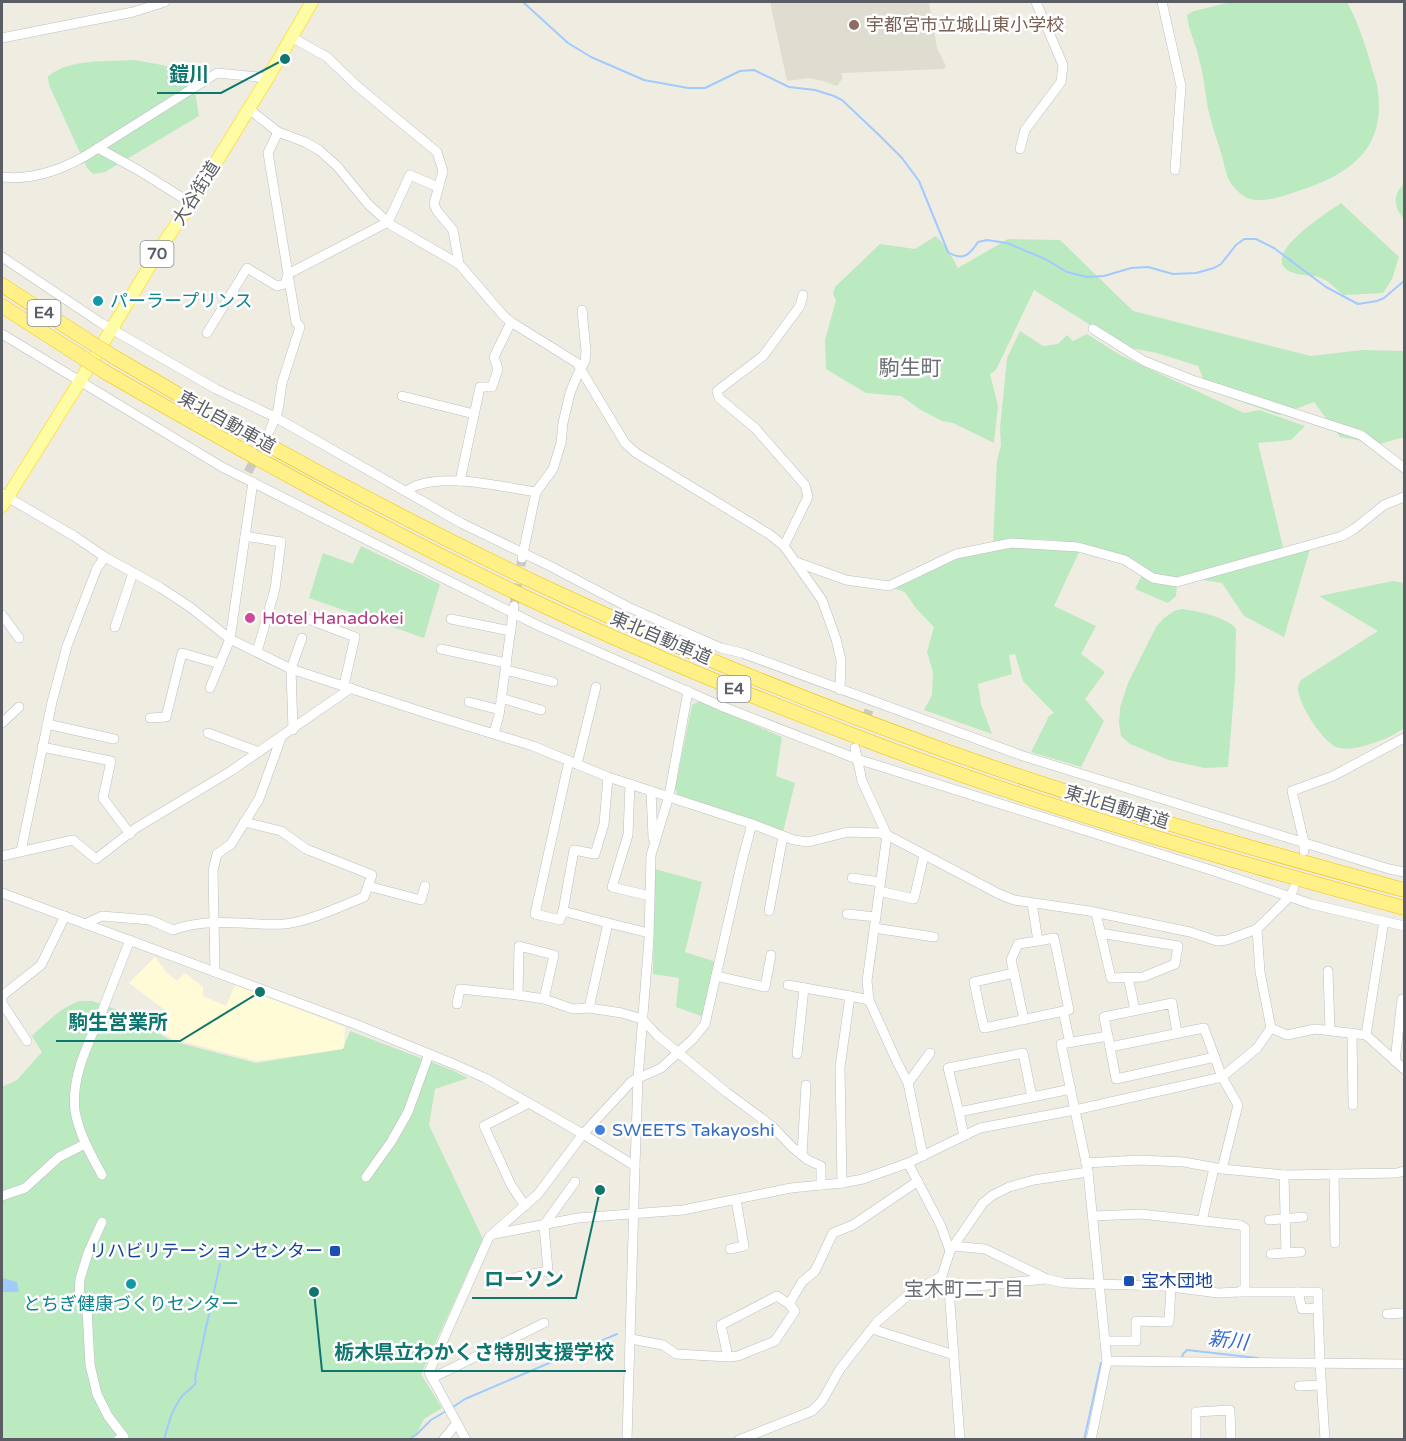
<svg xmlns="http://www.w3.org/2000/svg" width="1406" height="1441" font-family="'Varela Round','Noto Sans JP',sans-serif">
	<rect width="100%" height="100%" fill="#efede1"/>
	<!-- commercial -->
	<path fill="#fffbd6" d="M155,957L167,973L177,981L185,973L203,987V996L226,1006L235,985L345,1027L344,1049L257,1061L173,1039L148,1026L149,1019L159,1024L169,1023V1013L129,983Z"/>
	<!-- education -->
	<path fill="#deddd0" d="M770,2H929L937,48L946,66L944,69L842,73V79L837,86L823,81L809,78L787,81Z"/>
	<!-- green -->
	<g fill="#bbe9c0">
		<path d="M1231,2H1347C1357,20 1364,41 1370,61C1372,71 1377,81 1378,91C1386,152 1346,176 1295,192C1280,197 1257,206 1242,195C1238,192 1233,186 1230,182C1226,175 1224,164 1222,156C1217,139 1210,121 1207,103C1205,91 1204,79 1201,67C1199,60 1198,52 1195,45C1192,35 1188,26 1187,15L1194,11Z"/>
		<path d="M134,60C149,63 185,66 192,82C196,92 197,105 199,116L105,172L93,174L87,168L49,85L48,76C72,58 106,62 134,60Z"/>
		<path d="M1404,184V219C1394,208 1392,194 1404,184Z"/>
		<path d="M1341,203L1399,257L1392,279L1383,293L1343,295C1337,290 1331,283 1325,280C1315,273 1299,277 1289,271C1259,254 1330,211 1341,203Z"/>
		<path d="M936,236L946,247L958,268L1008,239L1060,240L1133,311L1311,356L1362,350L1404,351V437L1380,444L1340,437L1314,402L1279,415L1208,390L1198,366L1157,353L1121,346L1084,321L1034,290L996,370L990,374L998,406L994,443L953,423L942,421L921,410L901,396L866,393L826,369L825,340L836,300L833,294L835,287L880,244L915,249Z"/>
		<path d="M1020,331L1043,346L1058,344L1067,335L1073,341L1087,334L1120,355L1244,413L1259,410L1305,426L1291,440L1258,443L1285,555L1310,549L1284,637L1244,616L1222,583L1178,576L1176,596L1168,603L1135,589L1144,571L1076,544L1054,540L1030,539L993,543L997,461L1001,445L1000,429L1007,358Z"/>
		<path d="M361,546L440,584L424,638L309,598L323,553L353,564Z"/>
		<path d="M999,547L1080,550L1054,606L1096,626L1081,654L1105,672L1085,699L1104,721L1081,767L1031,752L1049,716L1054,713L1023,681L1015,654L1009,655L1012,674L978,684L981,704L992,734L924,710L932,695L933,672L927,652L934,627L915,607L905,592L893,588L964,553Z"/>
		<path d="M1393,581L1404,583V728C1391,738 1356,752 1339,748C1324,744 1302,709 1299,694C1297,689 1298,685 1301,680L1378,631L1319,596Z"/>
		<path d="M1182,609C1197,611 1227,617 1236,629L1235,681L1228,767L1204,768L1169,760L1130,744L1121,736L1119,723L1120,708L1128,683L1156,627L1163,619L1174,611Z"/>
		<path d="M700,701L782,737L776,776L795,783L783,832L678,795L675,789L692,705Z"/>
		<path d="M655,869L702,882L685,952L716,962L704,1017L676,1007L679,978L653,974Z"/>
		<path d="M80,1001H92L115,1009L172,1041L256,1063L343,1049L350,1031L452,1070L468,1078L435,1089L429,1125L483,1239L421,1374L442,1408L424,1419L416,1435L408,1439H2V1087L17,1080L42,1052L32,1036C47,1022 61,1007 80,1001Z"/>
	</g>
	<!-- water -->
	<path fill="#a1caff" d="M2,1278L17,1282L19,1292H2Z"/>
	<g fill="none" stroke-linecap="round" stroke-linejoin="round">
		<!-- stream -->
		<g stroke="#a1caff" stroke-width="2">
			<path d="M523,2L568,43L591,57L644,80L688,88H705L740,71L754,70L789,87L815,90L834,96L842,100L879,135L902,158L919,181L948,252C962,261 969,256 978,242L987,240L1007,243L1045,259L1067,272L1087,277L1104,276L1131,268L1148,267L1173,274L1196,273L1214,268L1221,264L1236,245L1244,239H1256L1274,248L1326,287L1358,304L1377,301L1384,298L1404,281"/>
			<path d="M1182,1358L1183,1354L1187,1350L1258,1358"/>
			<path d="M453,1407L465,1399L617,1334"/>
			<path d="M164,1440C168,1426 171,1411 180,1399C184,1392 192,1390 196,1382L195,1378L220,1264"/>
			<path d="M408,1440L416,1435L431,1420L448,1410"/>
			<path d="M1084,1440L1101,1363L1105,1364"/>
		</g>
		<!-- minor-tunnel -->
		<g stroke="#cac9c2" stroke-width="9" stroke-dasharray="9 4.5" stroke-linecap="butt">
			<path d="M248,472L270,430"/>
			<path d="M514,606L522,559"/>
			<path d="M858,740L869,710"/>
		</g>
		<defs>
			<g id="minor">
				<path d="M1162,2L1181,86L1175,170"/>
				<path d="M291,37L327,57L357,86L437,152L443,171L434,204L437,211L453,230L459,264"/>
				<path d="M2,38L133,12L165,2"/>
				<path d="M249,109L278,132L305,142L319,150L337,166L368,204L391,225L459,264L503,315L511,322L577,363L625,443L636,453L769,534L784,546L822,600L836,639L841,660L840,690"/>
				<path d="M98,148L217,73L268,78"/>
				<path d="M1020,149L1025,130L1061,82L1063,65L1036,2"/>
				<path d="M2,177C35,181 70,167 98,148L138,170L191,203"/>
				<path d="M2,257L101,323L216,389L275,417L461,523L550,566L628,607L721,648L742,653L1023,756L1389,869L1404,872"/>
				<path d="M1093,329L1144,361L1192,380L1361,435L1404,468"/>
				<path d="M207,333L247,268L277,286L285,284L288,274L388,222L410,175L438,187"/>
				<path d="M2,334L222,467L419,566L539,626L721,706L857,759L1214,871L1311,904L1404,926"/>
				<path d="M402,396L474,414"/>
				<path d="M270,430L278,410L282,383L300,327L296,322L268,153L278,132"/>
				<path d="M460,481L480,387H492L498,369L494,357L511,322"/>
				<path d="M406,491C410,489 414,486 418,485C451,474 502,487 536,492"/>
				<path d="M2,494L74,536L105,557L161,588L190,607L230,639L291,669L432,715L533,746L608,777L752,824L742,861L705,1024L693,1039L661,1068L632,1081L583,1134L538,1194L489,1237L429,1372L466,1440"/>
				<path d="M245,536L281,542L275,589L257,652"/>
				<path d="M784,546L808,497L805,485L755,428L719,398L717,391L763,356L800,306L803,295"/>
				<path d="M522,558L536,492L553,469L561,443L563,423L570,393L577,376L585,361L586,351L582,310"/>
				<path d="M796,562L846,580L889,586L956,554L1011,543L1078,547L1125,560L1153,578L1177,582L1342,536L1354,529L1384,505L1404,497"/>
				<path d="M2,615L19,638"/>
				<path d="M308,619L355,637L344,685"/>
				<path d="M451,619L511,631"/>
				<path d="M115,627L133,573"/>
				<path d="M441,649L506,663"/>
				<path d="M506,670L553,682"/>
				<path d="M210,688L230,639L253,482"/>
				<path d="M501,698L541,710"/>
				<path d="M469,702L500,710"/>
				<path d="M150,718L166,717L182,653L220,664"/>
				<path d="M2,723L19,707"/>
				<path d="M47,724L114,739"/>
				<path d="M293,730L291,669L302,638"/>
				<path d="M208,733L259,752"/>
				<path d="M494,734L499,715L514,606"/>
				<path d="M42,747L111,761L103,798L130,834"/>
				<path d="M569,761L535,914L560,920L563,911L574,850L595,854L604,824L608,777"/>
				<path d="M577,764L596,687"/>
				<path d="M630,784L628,835L612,887L650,896"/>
				<path d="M651,791L653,838"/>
				<path d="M752,824L794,840L808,842L848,832L879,833L887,835L999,894L1014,900L1089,911L1190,932L1217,941L1227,940L1257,929"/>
				<path d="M21,851L52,702L67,646L97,568L105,557"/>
				<path d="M1304,851V842L1292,791L1333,776L1404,738"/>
				<path d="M2,856L73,840L96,859L136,828L231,771L351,688"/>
				<path d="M852,878L880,882"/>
				<path d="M368,886L421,900L425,886"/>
				<path d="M879,891L914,899L924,855"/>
				<path d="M2,893L355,1024L456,1065L485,1078L583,1134L635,1166L627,1440"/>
				<path d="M1032,903L1038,941L1054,938L1069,1010L984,1028L974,982L1014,973L1011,960L1018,944L1038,941"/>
				<path d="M563,911L608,923"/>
				<path d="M769,911L783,836"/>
				<path d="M1096,913L1111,978L1143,977L1175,964L1178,946L1100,933"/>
				<path d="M847,914L876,917"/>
				<path d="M85,924L102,916L150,920L173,930C211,916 246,926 284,924C307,922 342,906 364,897L372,875L306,849L281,831L244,822"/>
				<path d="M874,928L934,937"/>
				<path d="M1328,971L1330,1030"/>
				<path d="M215,972L213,871L217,854L231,844L259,799L281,738"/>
				<path d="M1014,973L1024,1020"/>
				<path d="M716,976L765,987L771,955"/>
				<path d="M1128,977L1135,1010"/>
				<path d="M788,985L850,996"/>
				<path d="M2,996L41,965L65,916"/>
				<path d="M2,999V1003L27,1041"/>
				<path d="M544,999L554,955L519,946L518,995L544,999L573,1009L589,1008L622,1013L642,1019L658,1036L726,1092L772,1126L792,1147L808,1160L821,1166V1185"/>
				<path d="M869,1000L897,1062L908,1083L923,1156"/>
				<path d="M457,1004L460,989L518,995"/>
				<path d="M589,1008L608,923L649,933"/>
				<path d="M1063,1011L1070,1043"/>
				<path d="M1271,1028L1260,972L1257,929L1290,896L1294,888"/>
				<path d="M1177,1033L1172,1003L1104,1017L1110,1047L1204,1028L1222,1077L1238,1105L1222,1169"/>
				<path d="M1352,1033L1353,1105"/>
				<path d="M1366,1035L1384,921"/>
				<path d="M1110,1047L1116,1079L1215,1057"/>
				<path d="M797,1054L804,988"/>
				<path d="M1395,1061L1402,999"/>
				<path d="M908,1083L930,1053"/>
				<path d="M1032,1097L1023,1053L948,1068L959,1112L1071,1089"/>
				<path d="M959,1112L964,1136"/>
				<path d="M802,1155L806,1085"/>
				<path d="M908,1163L941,1226L950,1251"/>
				<path d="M1086,1163L1139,1160L1184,1162L1222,1169L1284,1175L1397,1173L1404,1171"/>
				<path d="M635,1166L638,1078L649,939L651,855L669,796L688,691"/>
				<path d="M1334,1174L1335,1243"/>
				<path d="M102,1175C91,1155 79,1134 75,1111C71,1077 88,1044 101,1014C111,989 120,965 130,940"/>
				<path d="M1284,1175L1286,1253"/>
				<path d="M366,1177L391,1142L408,1112L429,1054"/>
				<path d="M842,1183L840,1067L850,996L869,1000L867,981L887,835L862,781L855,748"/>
				<path d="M2,1196L25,1188L59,1157L85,1144"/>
				<path d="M525,1206L511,1185L484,1126L529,1103"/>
				<path d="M1269,1220L1303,1217"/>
				<path d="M1202,1221L1214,1168"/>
				<path d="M102,1222L88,1253L80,1279L79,1296L87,1309L90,1365L97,1394L108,1416L124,1437L118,1440"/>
				<path d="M494,1234L578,1218L683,1210L791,1188L842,1183L863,1179L908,1163L980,1128L1075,1110L1222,1077L1257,1048L1271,1028L1287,1035L1315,1029L1366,1035L1404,1069"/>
				<path d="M953,1246L985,1249L1047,1279L1064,1283L1163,1286L1218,1293L1239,1292L1245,1288V1228L1240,1225L1141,1214L1093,1216"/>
				<path d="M730,1249L744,1246L736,1200"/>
				<path d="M1271,1254L1301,1252"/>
				<path d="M517,1277L548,1271L544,1225L575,1182"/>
				<path d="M946,1283L949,1289L1046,1279"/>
				<path d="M949,1289L960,1440"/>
				<path d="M1239,1292H1298L1302,1309L1318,1308L1320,1363L1325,1440"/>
				<path d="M1298,1292H1318V1308"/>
				<path d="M789,1304L802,1282L815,1271L833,1233L853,1225L918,1181"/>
				<path d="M1387,1314L1404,1313"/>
				<path d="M872,1329L954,1355"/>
				<path d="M631,1339L663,1345L676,1354L728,1357L738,1356L775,1341L795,1311L789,1304L777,1296L721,1325L728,1357"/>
				<path d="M1105,1341H1136V1321L1169,1322L1171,1287"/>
				<path d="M1107,1361L1404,1364"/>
				<path d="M432,1378L544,1323"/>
				<path d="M1299,1386L1321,1385"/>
				<path d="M443,1440L457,1423"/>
				<path d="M739,1440L812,1411L822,1401L840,1369L877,1322L908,1295L942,1276L950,1251L983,1203L993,1195L1009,1187L1034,1180L1088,1172"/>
				<path d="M1091,1440L1107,1361L1088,1172L1061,1044L1108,1036"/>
				<path d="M1196,1440V1412L1230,1410L1231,1440"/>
			</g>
			<path id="major" d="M2,506L80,381L165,241L191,203L266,81L312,2"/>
			<g id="highway">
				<path d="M2,285L87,340"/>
				<path d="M2,306L77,354"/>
				<path d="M114,357C249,437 388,512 530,580C665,644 805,700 946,751C1097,805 1250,848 1404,890"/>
				<path d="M105,372C242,451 380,528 523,596C630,647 740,692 850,734C1031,804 1217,857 1404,908"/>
			</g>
		</defs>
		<!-- minor casing -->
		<use href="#minor" stroke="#bcbec4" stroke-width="10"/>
		<!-- major casing -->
		<use href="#major" stroke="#ffe34a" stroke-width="14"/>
		<!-- highway casing -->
		<use href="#highway" stroke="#f0c300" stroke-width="15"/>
		<!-- minor -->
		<use href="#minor" stroke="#fff" stroke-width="9"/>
		<!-- major -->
		<use href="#major" stroke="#fffca6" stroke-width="12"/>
		<!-- highway -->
		<use href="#highway" stroke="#fff088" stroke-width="14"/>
		<defs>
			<g id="highway-bridge">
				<path d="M87,340L114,357"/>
				<path d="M77,354L105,372"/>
			</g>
		</defs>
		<!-- highway-bridge casing -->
		<use href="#highway-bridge" stroke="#f0c300" stroke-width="15" stroke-linecap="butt"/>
		<!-- highway-bridge -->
		<use href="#highway-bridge" stroke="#fff088" stroke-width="14"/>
	</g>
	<!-- markers -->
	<circle fill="#8d6e63" stroke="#fff" stroke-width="2" cx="854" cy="25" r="6"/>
	<g fill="#0f9aa8" stroke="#fff" stroke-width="2">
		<circle cx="98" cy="301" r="6"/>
		<circle cx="131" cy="1284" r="6"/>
	</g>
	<circle fill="#d1479c" stroke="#fff" stroke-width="2" cx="250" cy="618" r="6"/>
	<circle fill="#3f7fe0" stroke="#fff" stroke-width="2" cx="600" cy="1130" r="6"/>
	<g fill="#1a4fb4" stroke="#fff" stroke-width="2">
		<rect x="329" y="1245" width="12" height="12" rx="3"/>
		<rect x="1123" y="1275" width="12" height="12" rx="3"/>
	</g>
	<g text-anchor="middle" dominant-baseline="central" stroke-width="5" stroke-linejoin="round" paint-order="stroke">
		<!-- shield labels -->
		<g fill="#fff" stroke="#8c8e92" stroke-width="1.5">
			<rect x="140.5" y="241" width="33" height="26" rx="4.5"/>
			<rect x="27.5" y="300" width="33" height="26" rx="4.5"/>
			<rect x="717.5" y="676" width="33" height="26" rx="4.5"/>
		</g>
		<g font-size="16" font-weight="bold" fill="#5a5d64">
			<text x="157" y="254">70</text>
			<text x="44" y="313">E4</text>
			<text x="734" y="689">E4</text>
		</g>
		<!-- education labels -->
		<g font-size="18" fill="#785e54" stroke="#fff" text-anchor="start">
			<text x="866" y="25">宇都宮市立城山東小学校</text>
		</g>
		<!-- street labels -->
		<g font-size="18" fill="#5a5d64" stroke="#fff">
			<text transform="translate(196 193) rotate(-58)">大谷街道</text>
			<text transform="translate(227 422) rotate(29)">東北自動車道</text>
			<text transform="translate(661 638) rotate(23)">東北自動車道</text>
			<text transform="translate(1117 807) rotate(17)">東北自動車道</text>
		</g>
		<!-- culture labels -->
		<g font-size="18" fill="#0d838f" stroke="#fff" text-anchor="start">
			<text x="110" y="301">パーラープリンス</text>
			<text x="131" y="1304" text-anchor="middle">とちぎ健康づくりセンター</text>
		</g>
		<!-- hotel labels -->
		<g font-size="18" fill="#b23c85" stroke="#fff" text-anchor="start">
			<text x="262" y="618">Hotel Hanadokei</text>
		</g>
		<!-- shop labels -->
		<g font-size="18" fill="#366cbe" stroke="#fff" text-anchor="start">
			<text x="612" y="1130">SWEETS Takayoshi</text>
		</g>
		<!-- transit labels -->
		<g font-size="18" fill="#164399" stroke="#fff" text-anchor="end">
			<text x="323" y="1251">リハビリテーションセンター</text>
			<text x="1141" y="1281" text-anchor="start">宝木団地</text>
		</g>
		<!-- neighbourhood labels -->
		<g font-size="20" fill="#6b6f76" stroke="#fff">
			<text x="964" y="1290">宝木町二丁目</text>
		</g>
		<!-- water labels -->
		<g font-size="20" font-style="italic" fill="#376ecf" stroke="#fff">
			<text transform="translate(1228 1341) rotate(7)">新川</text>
		</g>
		<!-- quarter labels -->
		<g font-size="21" fill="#6b6f76" stroke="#fff">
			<text x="910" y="368">駒生町</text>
		</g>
	</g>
	<!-- callouts -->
	<path fill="none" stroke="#0f766e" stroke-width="2" d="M285 59L221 93H157M260 992L180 1041H56M600 1190L576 1298H472M314 1292L322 1371H626"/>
	<g fill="#0f766e" stroke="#fff" stroke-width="2">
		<circle cx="285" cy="59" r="6"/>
		<circle cx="260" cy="992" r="6"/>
		<circle cx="600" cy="1190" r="6"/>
		<circle cx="314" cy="1292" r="6"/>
	</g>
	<g font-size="20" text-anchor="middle" font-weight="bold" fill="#0f766e" stroke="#fff" stroke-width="5" stroke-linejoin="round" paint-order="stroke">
		<text x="189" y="81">鎧川</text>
		<text x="118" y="1029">駒生営業所</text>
		<text x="524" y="1286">ローソン</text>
		<text x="474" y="1359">栃木県立わかくさ特別支援学校</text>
	</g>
	<!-- border -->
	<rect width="1406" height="1441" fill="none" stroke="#5a5d64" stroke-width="6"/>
</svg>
